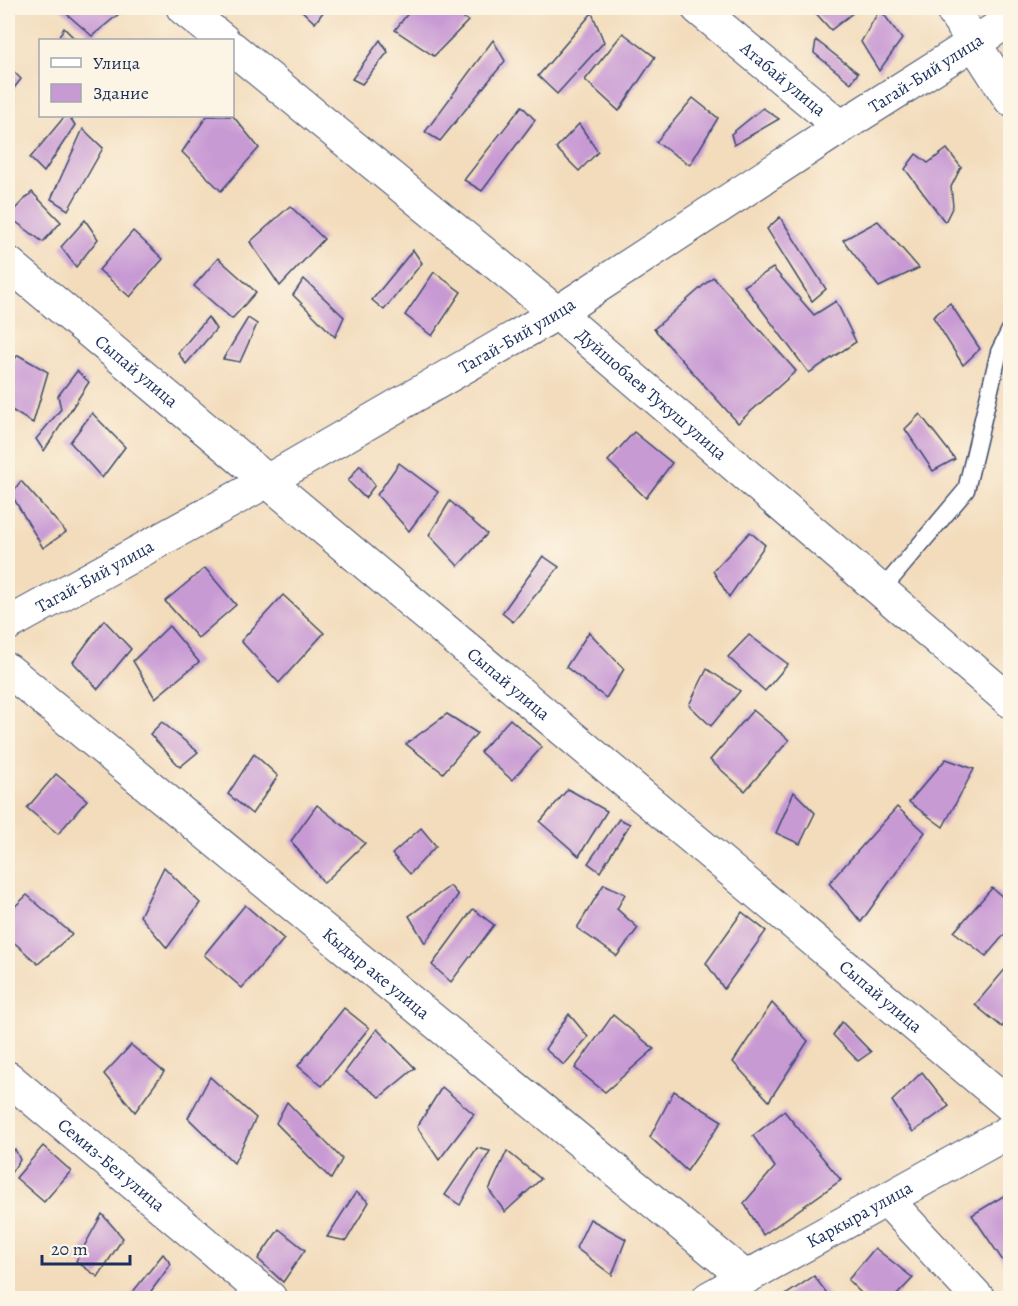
<svg xmlns="http://www.w3.org/2000/svg" width="1018" height="1306" font-family="Alegreya,serif">
	<rect width="100%" height="100%" fill="#fcf5e5"/>
	<filter id="ink" filterUnits="userSpaceOnUse"><feTurbulence type="fractalNoise" baseFrequency=".0167" numOctaves="2"/><feDisplacementMap in="SourceGraphic" scale="12" xChannelSelector="R" yChannelSelector="G"/><feConvolveMatrix kernelMatrix="1 2 1 2 8 2 1 2 1" color-interpolation-filters="sRGB"/></filter>
	<filter id="wash" filterUnits="userSpaceOnUse"><feTurbulence type="fractalNoise" baseFrequency=".008" numOctaves="4" result="noise"/><feDisplacementMap in="SourceGraphic" scale="24" xChannelSelector="R" yChannelSelector="G"/><feGaussianBlur stdDeviation="1.35" result="paint"/><feColorMatrix in="noise" values="0 0 0 0 0 0 0 0 0 0 0 0 0 0 0 0 0 1.4 0 .05"/><feComposite in="paint" operator="in"/></filter>
	<g filter="url(#wash)">
		<rect width="100%" height="100%" fill="#f3dcbc"/>
		<g id="blocks">
			<!-- building -->
			<g fill="#c89ad4">
				<path d="M60,8H126L92,36Z"/>
				<path d="M299,8H326L315,23Z"/>
				<path d="M412,8H451L468,21L434,56L395,30Z"/>
				<path d="M811,8H859L831,30Z"/>
				<path d="M880,9L902,39L879,71L861,42Z"/>
				<path d="M592,13L604,42L557,94L538,76Z"/>
				<path d="M64,28L76,40H57Z"/>
				<path d="M623,33L655,57L619,111L585,80Z"/>
				<path d="M380,40L388,52L362,84L352,79Z"/>
				<path d="M493,40L505,61L440,141L425,132Z"/>
				<path d="M816,40L858,73L851,83L814,53Z"/>
				<path d="M12,70L21,79L8,96V75Z"/>
				<path d="M693,98L718,118L690,165L656,142Z"/>
				<path d="M522,106L535,120L482,191L464,180Z"/>
				<path d="M763,108L779,119L734,145L731,134Z"/>
				<path d="M65,116H69L75,125L44,172L30,158Z"/>
				<path d="M207,116H233L259,148L221,191L182,152Z"/>
				<path d="M579,124L598,152L579,171L556,148Z"/>
				<path d="M83,129L103,148L68,210L51,199Z"/>
				<path d="M947,149L961,167L951,187L953,206L945,222L905,169L916,154L928,163Z"/>
				<path d="M32,192L61,222L43,242L8,216Z"/>
				<path d="M290,206L324,239L280,286L250,242Z"/>
				<path d="M780,217L826,289L812,301L767,229Z"/>
				<path d="M85,220L98,239L76,267L61,247Z"/>
				<path d="M878,221L919,268L879,287L843,240Z"/>
				<path d="M133,231L163,259L130,297L99,270Z"/>
				<path d="M413,250L422,263L384,310L372,300Z"/>
				<path d="M218,258L256,292L232,319L194,286Z"/>
				<path d="M773,268L814,315L836,301L856,342L809,373L744,286Z"/>
				<path d="M434,272L461,292L432,336L405,315Z"/>
				<path d="M713,277L796,371L738,423L654,329Z"/>
				<path d="M304,279L344,317L335,337L293,295Z"/>
				<path d="M950,303L980,349L963,365L933,317Z"/>
				<path d="M208,317L216,329L186,364L178,353Z"/>
				<path d="M248,318L257,324L240,362L223,359Z"/>
				<path d="M18,355L48,372L33,423L8,408V367Z"/>
				<path d="M77,371L89,382L44,451L36,439L61,409L58,396Z"/>
				<path d="M92,413L125,447L102,478L70,442Z"/>
				<path d="M920,414L955,459L933,471L905,429Z"/>
				<path d="M634,432L672,463L646,498L608,461Z"/>
				<path d="M399,463L438,492L409,531L377,495Z"/>
				<path d="M360,465L375,485L365,498L348,481Z"/>
				<path d="M21,481L66,532L43,548L11,494Z"/>
				<path d="M450,501L487,534L458,566L429,535Z"/>
				<path d="M750,532L765,545L729,597L713,571Z"/>
				<path d="M543,556L559,567L513,622L502,613Z"/>
				<path d="M205,568L236,605L198,638L165,601Z"/>
				<path d="M283,595L324,633L279,683L241,641Z"/>
				<path d="M104,620L131,649L98,689L73,662Z"/>
				<path d="M169,626L199,662L155,698L133,661Z"/>
				<path d="M589,632L624,669L606,698L566,667Z"/>
				<path d="M749,635L788,664L765,691L728,657Z"/>
				<path d="M707,669L740,691L711,726L689,705Z"/>
				<path d="M753,710L789,740L745,791L710,760Z"/>
				<path d="M447,714L477,733L443,773L406,744Z"/>
				<path d="M510,719L542,747L512,780L480,752Z"/>
				<path d="M162,722L198,752L180,767L150,734Z"/>
				<path d="M254,754L278,776L252,814L228,794Z"/>
				<path d="M946,759L974,769L943,827L909,802Z"/>
				<path d="M56,774L87,800L58,834L27,808Z"/>
				<path d="M568,789L607,811L579,856L540,822Z"/>
				<path d="M794,792L815,813L800,844L776,833Z"/>
				<path d="M317,805L365,843L324,883L291,841Z"/>
				<path d="M897,807L925,832L861,922L829,883Z"/>
				<path d="M619,819L630,824L600,872L588,863Z"/>
				<path d="M421,828L436,846L410,874L392,854Z"/>
				<path d="M164,867L200,903L167,948L140,916Z"/>
				<path d="M604,884L625,894L617,909L638,928L617,956L577,928Z"/>
				<path d="M450,886L458,895L425,943L409,916Z"/>
				<path d="M992,888L1010,903V928L986,956L954,932Z"/>
				<path d="M27,895L72,934L38,964L8,937V913Z"/>
				<path d="M245,905L284,939L242,988L204,955Z"/>
				<path d="M473,909L494,925L451,982L432,965Z"/>
				<path d="M742,912L766,931L724,989L706,963Z"/>
				<path d="M1007,967L1010,970V1016L1002,1027L975,1005Z"/>
				<path d="M772,1003L808,1041L769,1101L733,1062Z"/>
				<path d="M344,1008L369,1028L322,1086L298,1066Z"/>
				<path d="M569,1014L588,1037L564,1065L545,1049Z"/>
				<path d="M613,1015L654,1049L605,1092L575,1068Z"/>
				<path d="M842,1022L871,1052L858,1061L833,1035Z"/>
				<path d="M377,1029L415,1068L380,1097L345,1072Z"/>
				<path d="M131,1045L164,1072L135,1112L104,1074Z"/>
				<path d="M922,1072L949,1106L913,1132L892,1101Z"/>
				<path d="M210,1077L256,1118L234,1163L188,1118Z"/>
				<path d="M442,1087L474,1114L439,1160L417,1127Z"/>
				<path d="M674,1091L722,1121L687,1171L650,1137Z"/>
				<path d="M287,1102L342,1159L331,1179L276,1123Z"/>
				<path d="M784,1111L841,1180L763,1235L744,1203L775,1167L753,1136Z"/>
				<path d="M43,1146L71,1171L44,1202L16,1178Z"/>
				<path d="M477,1148L490,1151L460,1205L445,1195Z"/>
				<path d="M15,1149L20,1160L8,1177V1158Z"/>
				<path d="M507,1151L541,1179L505,1212L489,1190Z"/>
				<path d="M356,1192L369,1202L346,1241L327,1237Z"/>
				<path d="M1010,1192V1260L1005,1264L972,1215Z"/>
				<path d="M102,1214L123,1238L98,1277L76,1261Z"/>
				<path d="M590,1219L626,1239L612,1275L576,1248Z"/>
				<path d="M279,1229L305,1250L283,1282L258,1259Z"/>
				<path d="M875,1248L913,1278L894,1298H866L848,1280Z"/>
				<path d="M163,1254L171,1264L146,1298H128Z"/>
				<path d="M814,1276L829,1296L781,1298Z"/>
			</g>
		</g>
	</g>
	<g filter="url(#ink)">
		<use href="#blocks" fill-opacity="0" stroke="#3b496c" stroke-width="1.5"/>
		<g fill="none" stroke-linecap="round" stroke-linejoin="round">
			<defs>
				<path id="service" d="M880,592L966,490L999,352L1010,330"/>
				<g id="minor">
					<path d="M183,8L223,40"/>
					<path id="s1" d="M698,8L841,127"/>
					<path d="M951,8L974,43"/>
					<path id="s2" d="M232,48L557,313L1010,701"/>
					<path id="s3" d="M8,263L1010,1105"/>
					<path id="s4" d="M8,670L745,1277"/>
					<path id="s5" d="M8,1078L270,1298"/>
					<path d="M887,1200L978,1298"/>
					<path id="s6" d="M709,1298L1010,1131"/>
				</g>
				<g id="tertiary">
					<path d="M974,43L1010,99"/>
					<path id="s7" d="M8,624L269,480L557,313L841,127L1010,20"/>
				</g>
			</defs>
			<!-- service casing -->
			<use href="#service" stroke="#3b496c" stroke-width="19"/>
			<!-- minor casing -->
			<use href="#minor" stroke="#3b496c" stroke-width="35"/>
			<!-- tertiary casing -->
			<use href="#tertiary" stroke="#3b496c" stroke-width="35"/>
			<!-- service -->
			<use href="#service" stroke="#fff" stroke-width="16"/>
			<!-- minor -->
			<use href="#minor" stroke="#fff" stroke-width="33"/>
			<!-- tertiary -->
			<use href="#tertiary" stroke="#fff" stroke-width="33"/>
		</g>
	</g>
	<g text-anchor="middle" dominant-baseline="central" stroke-width="4.5" stroke-linejoin="round" paint-order="stroke">
		<!-- street labels -->
		<g font-size="18" fill="#1b2f5e" stroke="#fcf5e5">
			<text stroke="none"><textPath href="#s7" startOffset="1071">Тагай-Бий улица</textPath></text>
			<text stroke="none"><textPath href="#s1" startOffset="111">Атабай улица</textPath></text>
			<text stroke="none"><textPath href="#s7" startOffset="585">Тагай-Бий улица</textPath></text>
			<text stroke="none"><textPath href="#s3" startOffset="168">Сыпай улица</textPath></text>
			<text stroke="none"><textPath href="#s2" startOffset="544">Дуйшобаев Тукуш улица</textPath></text>
			<text stroke="none"><textPath href="#s7" startOffset="99">Тагай-Бий улица</textPath></text>
			<text stroke="none"><textPath href="#s3" startOffset="654">Сыпай улица</textPath></text>
			<text stroke="none"><textPath href="#s4" startOffset="477">Кыдыр аке улица</textPath></text>
			<text stroke="none"><textPath href="#s3" startOffset="1140">Сыпай улица</textPath></text>
			<text stroke="none"><textPath href="#s5" startOffset="135">Семиз-Бел улица</textPath></text>
			<text stroke="none"><textPath href="#s6" startOffset="172">Каркыра улица</textPath></text>
		</g>
	</g>
	<!-- margin -->
	<rect width="1018" height="1306" fill="none" stroke="#fcf5e5" stroke-width="30"/>
	<!-- legend -->
	<rect x="39" y="39" width="195" height="78" fill="#fcf5e5" stroke="#a2a6af" stroke-width="1.5"/>
	<rect x="51" y="58" width="30" height="9" fill="#ffffff" stroke="#a2a6af" stroke-width="1.5"/>
	<text x="93" y="69" font-size="18" fill="#1b2f5e">Улица</text>
	<rect x="51" y="84" width="30" height="18" fill="#c89ad4" stroke="#a2a6af" stroke-width="1.5"/>
	<text x="93" y="99" font-size="18" fill="#1b2f5e">Здание</text>
	<!-- scale -->
	<path d="M42 1255v9h88v-9" fill="none" stroke="#1b2f5e" stroke-width="3"/>
	<text x="51" y="1255" font-size="18" fill="#1b2f5e" stroke="#fcf5e5" stroke-width="4.5" paint-order="stroke">20 m</text>
</svg>
